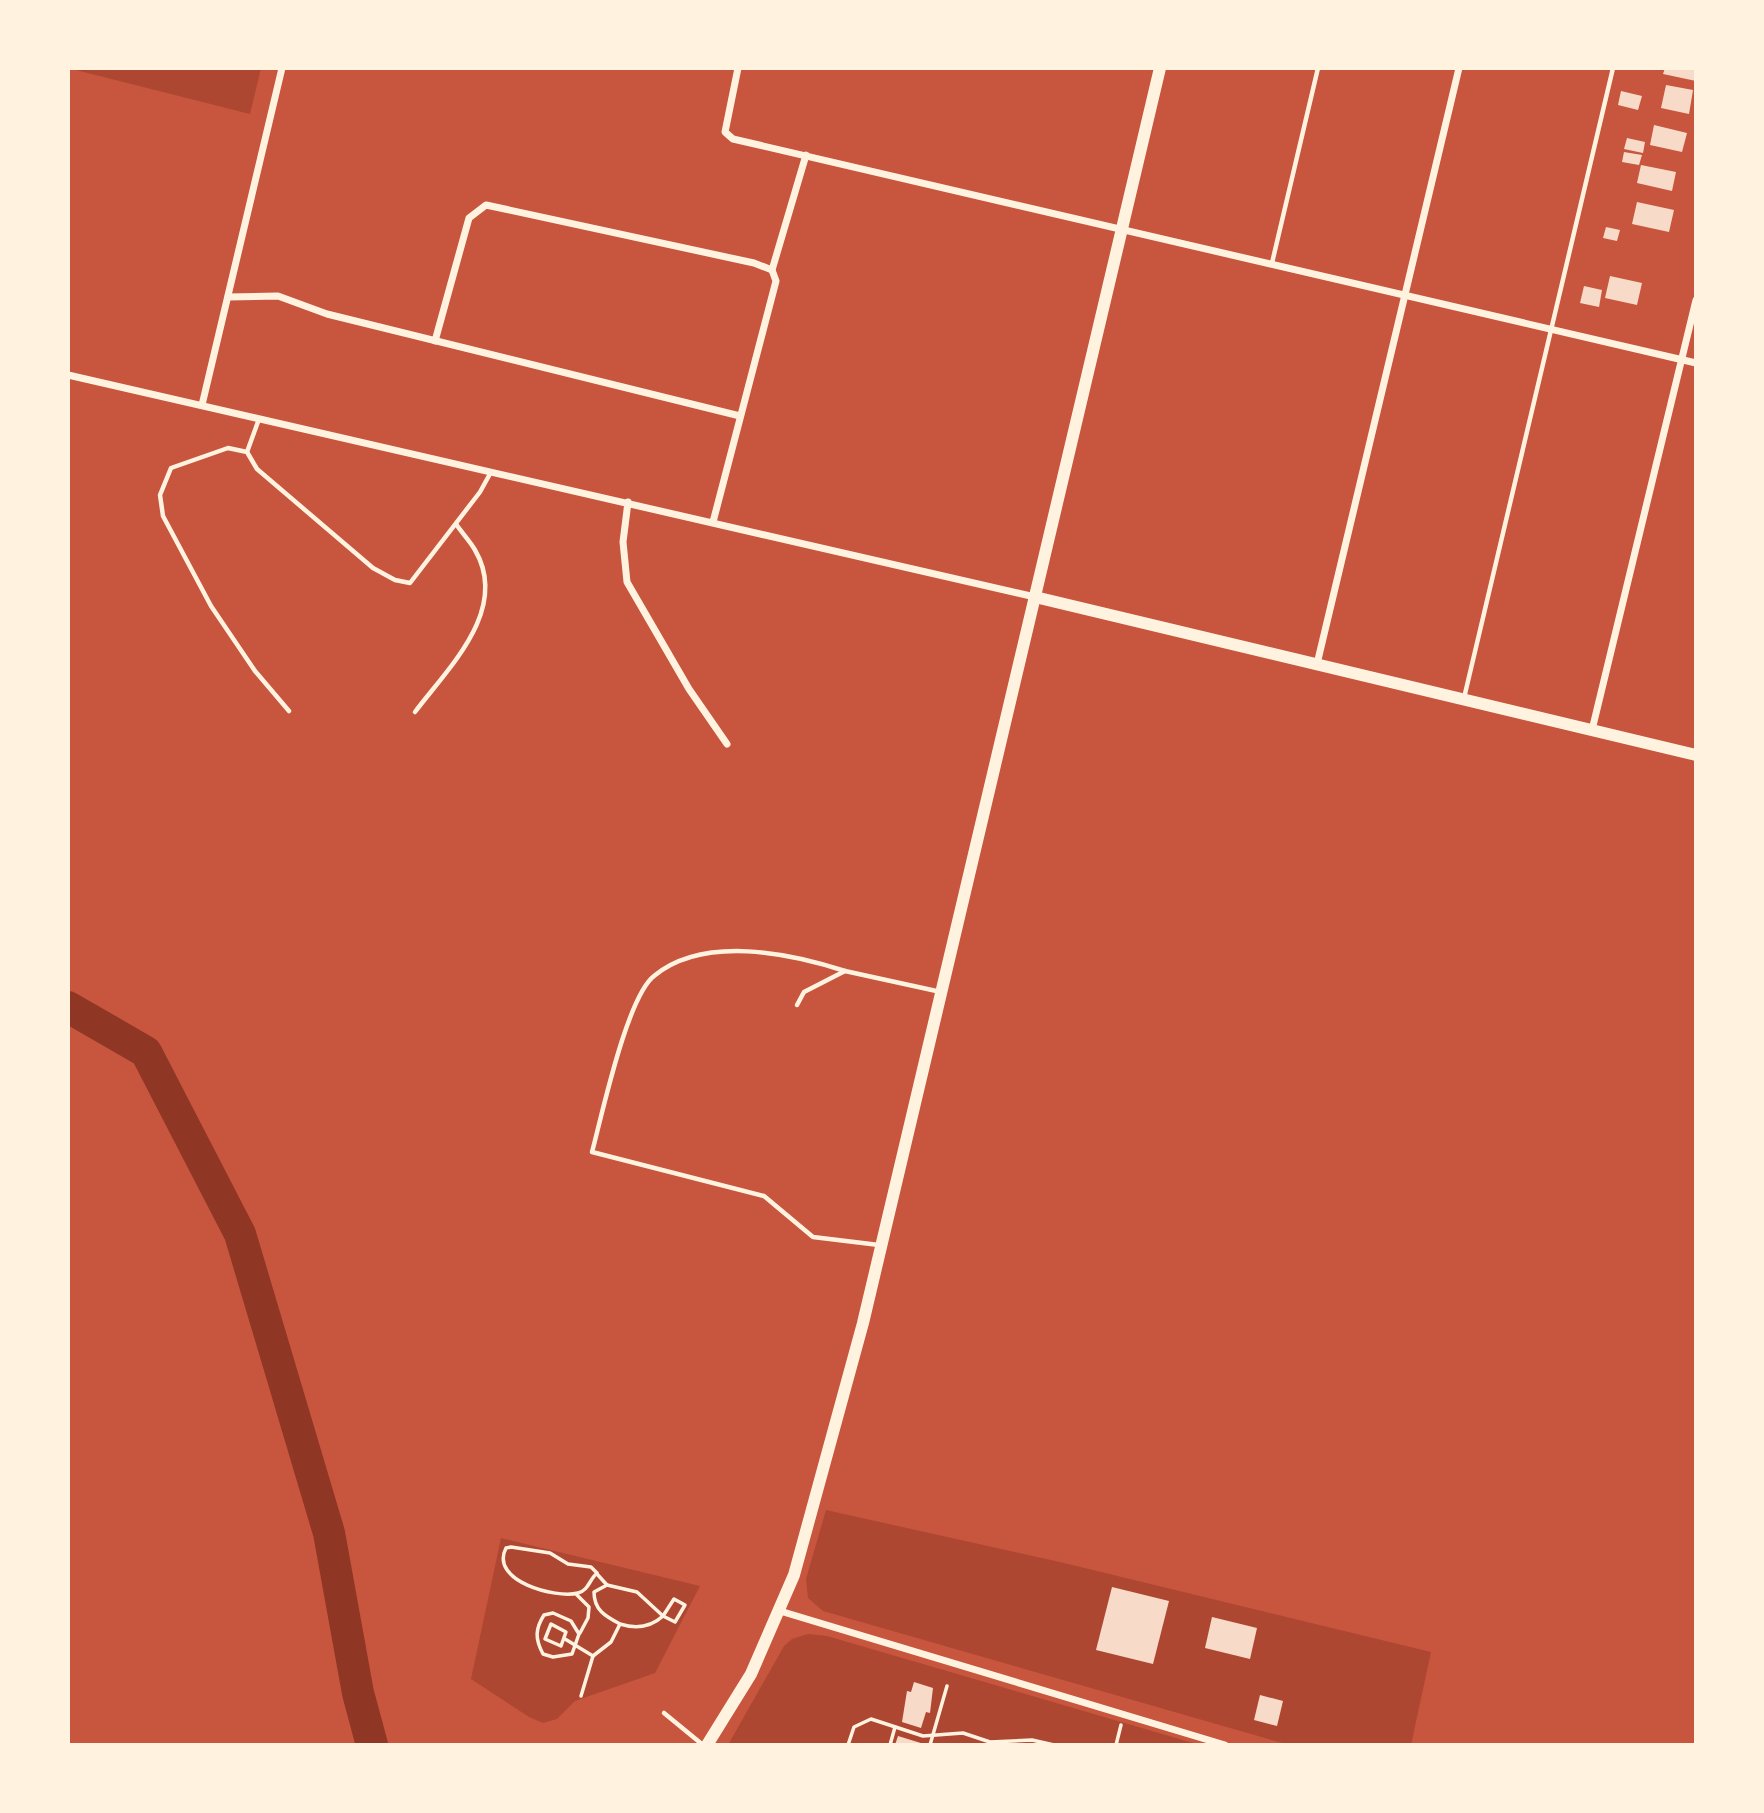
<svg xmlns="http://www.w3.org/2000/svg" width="1764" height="1813" font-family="Ubuntu,sans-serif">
	<rect width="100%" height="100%" fill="#c8553d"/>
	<!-- green -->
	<g fill="#ae4732">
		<path d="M68,68H261L250,114Z"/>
		<path d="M826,1510L1064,1563L1431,1652L1411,1745H1289L823,1611L808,1598L806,1579Z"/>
		<path d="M501,1538L700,1586L655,1673L575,1701L557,1719L543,1723L529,1717L471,1679Z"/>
		<path d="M808,1634L827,1636L1200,1745H728L784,1646L792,1639Z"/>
	</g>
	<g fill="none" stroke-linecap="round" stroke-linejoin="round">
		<!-- river -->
		<path stroke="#8f3625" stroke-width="32" d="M68,1007L146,1052L240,1234L329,1533L358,1693L372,1745"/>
	</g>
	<!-- building -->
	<g fill="#f7dbc8">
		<path d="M1665,68H1696V81L1663,74Z"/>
		<path d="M1666,85L1693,90L1689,114L1661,108Z"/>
		<path d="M1621,91L1642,96L1638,110L1618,105Z"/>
		<path d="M1654,125L1687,133L1682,152L1650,145Z"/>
		<path d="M1627,138L1645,142L1643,153L1624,149Z"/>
		<path d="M1624,152L1642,155L1639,165L1622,162Z"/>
		<path d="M1641,165L1676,172L1672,191L1637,183Z"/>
		<path d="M1637,202L1674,210L1669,232L1632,224Z"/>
		<path d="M1606,227L1620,230L1617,241L1603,238Z"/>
		<path d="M1610,276L1642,283L1637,305L1605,298Z"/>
		<path d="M1584,286L1602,290L1599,307L1580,303Z"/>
		<path d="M1112,1587L1169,1601L1153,1664L1096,1650Z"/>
		<path d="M1212,1617L1257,1628L1250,1659L1205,1648Z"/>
		<path d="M914,1682L933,1688L930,1713L926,1712L921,1728L902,1722L907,1691L911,1692Z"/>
		<path d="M1260,1695L1283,1701L1277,1726L1254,1720Z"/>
		<path d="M898,1736L924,1744V1745H895Z"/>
	</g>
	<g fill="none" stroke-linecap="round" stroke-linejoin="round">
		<!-- path -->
		<g stroke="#fff3e0" stroke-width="3.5">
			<path d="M511,1547L550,1553L568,1564L591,1567L597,1573C589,1580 589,1590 578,1593C556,1599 489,1581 506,1548Z"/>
			<path d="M597,1574L607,1585"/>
			<path d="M576,1594L589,1607L588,1618L580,1633"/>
			<path d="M674,1599L685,1605L675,1622L663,1616Z"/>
			<path d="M553,1613L571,1621L579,1634L572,1654L553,1657L543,1654C535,1639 535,1629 544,1615Z"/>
			<path d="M551,1624L566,1632L561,1646L545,1639Z"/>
			<path d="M565,1639L593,1656"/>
			<path d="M581,1696L593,1656L611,1642L620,1624C636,1629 650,1628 663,1616L637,1592L607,1585L594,1592C594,1610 605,1616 620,1624"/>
			<path d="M848,1745L854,1727L871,1719L923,1736L963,1733L990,1742L1032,1740L1054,1745"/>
			<path d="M890,1745L895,1727"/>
			<path d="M930,1745L947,1686"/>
			<path d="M1116,1745L1121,1725"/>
		</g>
		<!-- service -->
		<g stroke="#fff3e0" stroke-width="4.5">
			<path d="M1272,263L1318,68"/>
			<path d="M247,452L259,419"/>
			<path d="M1464,698L1613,68"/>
			<path d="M289,711L255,671L211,606L163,516L160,495L171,468L228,448L247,452L257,469L373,568L395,580L410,583L480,492L491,472"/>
			<path d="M415,712C448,668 510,610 475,550C470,541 462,533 456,524"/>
			<path d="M845,971C790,953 704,935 654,976C627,997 602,1115 592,1152L764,1196L813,1237L879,1245"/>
			<path d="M797,1005L804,992L845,971L941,992"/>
			<path d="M664,1713L703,1745"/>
		</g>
		<!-- minor -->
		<g stroke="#fff3e0" stroke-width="7">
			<path d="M738,68L725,132L733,139L1696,363"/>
			<path d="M228,297L278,296L327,314L740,416"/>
			<path d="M435,341L469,218L486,205L754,263L772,270"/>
			<path d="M68,375L1035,597"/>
			<path d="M202,405L282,68"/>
			<path d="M628,502L623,542L627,582L689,689L727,744"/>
			<path d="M713,522L776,281L772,270L806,155"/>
			<path d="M1317,664L1459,68"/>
			<path d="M1592,730L1696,300"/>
			<path d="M780,1611L1225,1745"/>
		</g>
		<!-- tertiary -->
		<path stroke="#fff3e0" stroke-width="12" d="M1035,597L1696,755"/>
		<!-- secondary -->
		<path stroke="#fff3e0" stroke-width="12" d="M707,1745L751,1674L794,1575L863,1323L1160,68"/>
	</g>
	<!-- border -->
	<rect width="1764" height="1813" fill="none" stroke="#fff3e0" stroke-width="140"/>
</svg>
